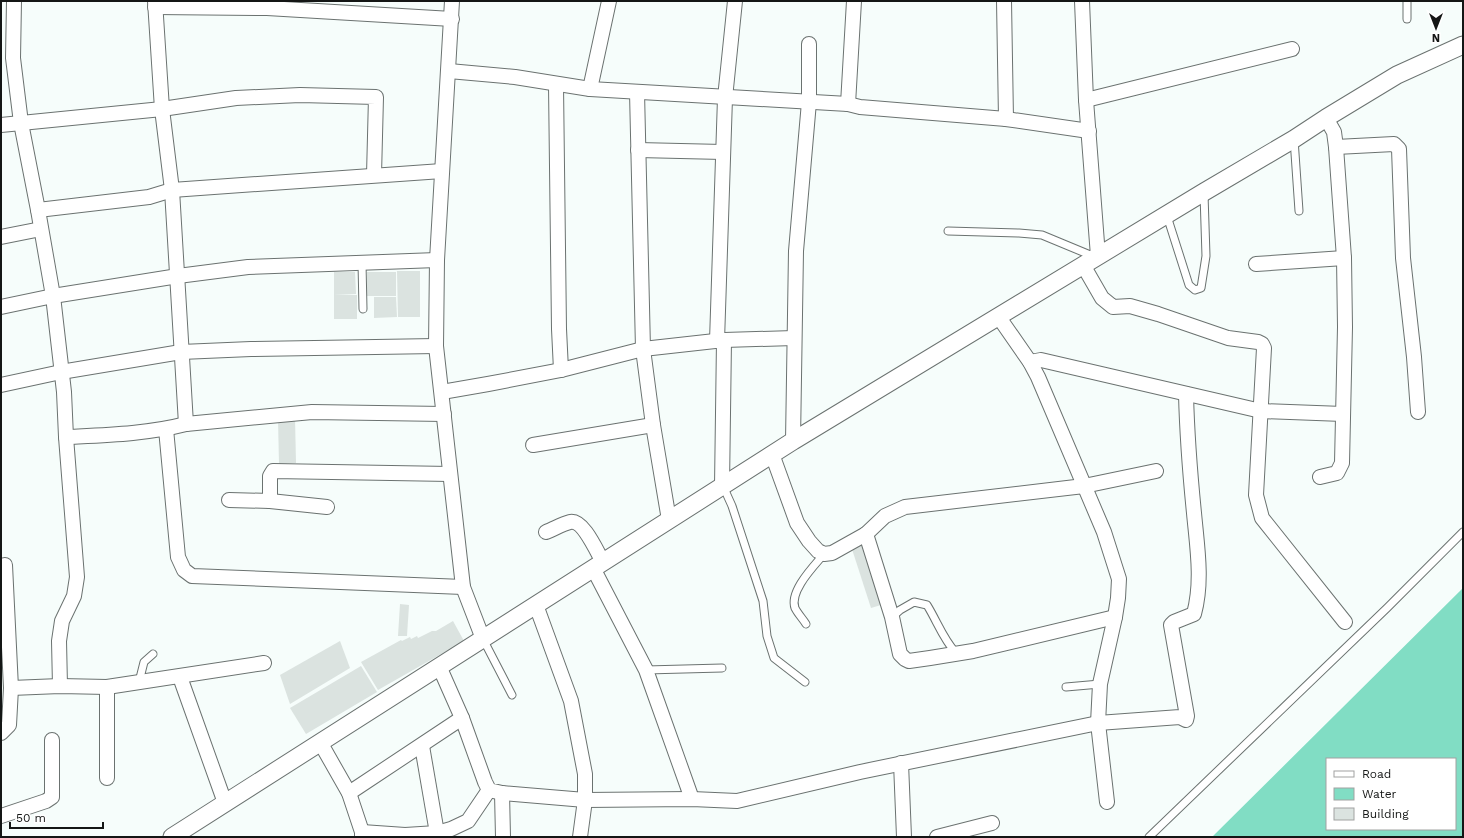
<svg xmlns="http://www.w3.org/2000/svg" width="1464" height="838" font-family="'Work Sans',sans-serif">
	<rect width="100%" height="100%" fill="#f6fdfb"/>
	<!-- water -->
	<path fill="#81ddc4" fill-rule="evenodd" d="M1463,588V837H1212ZM1327,759H1455V829H1327Z"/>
	<!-- building -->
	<g fill="#dbe3e0">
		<path d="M397,271H420V317H398Z"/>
		<path d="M334,272H355L356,294L334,295Z"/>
		<rect x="367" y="272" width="29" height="24"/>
		<rect x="334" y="295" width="23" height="24"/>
		<path d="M374,297H396L397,317L374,318Z"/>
		<path d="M295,418L296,463L279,464L278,419Z"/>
		<path d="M862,543L881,605L871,608L851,546Z"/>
		<path d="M400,604L409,605L407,636H398Z"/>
		<path d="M453,621L464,641L378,690L361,662L401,640L402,641L410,637L411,639L417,636L418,638L432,631H436Z"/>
		<path d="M340,641L350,668L290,704L280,675Z"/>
		<path d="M361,666L377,692L306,734L290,708Z"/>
	</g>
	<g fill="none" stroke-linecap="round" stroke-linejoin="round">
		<defs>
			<g id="service">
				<path d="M1407,19V1"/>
				<path d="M1294,139L1299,211"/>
				<path d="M1167,216L1189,285L1195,290L1201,288L1206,256L1204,194"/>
				<path d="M948,231L1019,233L1042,235L1095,257"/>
				<path d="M362,263L363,309"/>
				<path d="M723,486L732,506L763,601L767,636L774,658L805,682"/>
				<path d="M892,617L900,610L914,602L927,605C937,621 943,639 956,653"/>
				<path d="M806,624C803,619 798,614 795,608C789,591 814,566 824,554"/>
				<path d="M483,639L512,695"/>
				<path d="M646,670L722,668"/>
				<path d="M139,682L144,662L153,654"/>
				<path d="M1066,687L1100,684"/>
				<path d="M1149,837L1387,608L1463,532"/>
			</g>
			<g id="minor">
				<path d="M14,1L13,58L21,123L38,210L53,296L64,392L66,437L77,577L74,596L62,621L59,641L60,686"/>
				<path d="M155,1L162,109L172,190L186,424"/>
				<path d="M452,1L437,260L436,346L463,587L483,639"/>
				<path d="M1004,1L1006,119"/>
				<path d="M1082,1L1086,100L1098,256"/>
				<path d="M155,7L267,8L452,19"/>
				<path d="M449,71L515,77L590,89L848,104L860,107L1006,119L1089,131"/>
				<path d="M556,85L559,329L561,370"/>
				<path d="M590,89L609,1"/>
				<path d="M637,92L643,349L653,425L669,520"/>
				<path d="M1086,100L1292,49"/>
				<path d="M848,104L854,1"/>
				<path d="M1,125L162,109L236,98L300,95L376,97L374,175"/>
				<path d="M1336,147L1394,144L1399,149L1403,258L1414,357L1418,412"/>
				<path d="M638,150L723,152"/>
				<path d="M38,210L149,197L172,190L442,171"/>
				<path d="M1,237L41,229"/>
				<path d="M1256,264L1344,258"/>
				<path d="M1083,265L1102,298L1113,307L1130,306L1158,314L1228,338L1258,342L1262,344L1264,348L1256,495L1262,518L1345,622"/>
				<path d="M1,307L53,296L178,276L248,267L437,260"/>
				<path d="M998,316L1030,362L1038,377L1104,532L1119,579L1118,598L1115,617L1100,684L1098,723L1107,802"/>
				<path d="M717,341L725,98L735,1"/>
				<path d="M1030,362L1041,360L1261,411L1343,414"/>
				<path d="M1,385L61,372L181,352L251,349L436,346"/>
				<path d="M442,392L488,384L561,370L643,349L724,340L794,338"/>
				<path d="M166,429L178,557L184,570L192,576L463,587"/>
				<path d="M66,437C106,435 147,434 186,424L312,412L444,414"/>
				<path d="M793,441L796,251L809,102V44"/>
				<path d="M533,445L653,425"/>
				<path d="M772,454L797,523L809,541L818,551L824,554L832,553L866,534L885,516L905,507L1084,486L1156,471"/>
				<path d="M1320,477L1337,473L1342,463L1345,327L1344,258L1336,147L1334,132L1326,118"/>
				<path d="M722,486L724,340"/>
				<path d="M229,500L270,501L327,507"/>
				<path d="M270,501V476L273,471L450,474"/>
				<path d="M546,532C554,529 562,524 570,522C583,519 597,552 603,562"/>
				<path d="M866,534L892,617L900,654L905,659L909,661L930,658L973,651L1115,617"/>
				<path d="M593,568L646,670L692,799"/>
				<path d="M536,605L571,701L585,774V800L580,837"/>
				<path d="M439,666L462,718L485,782L489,790L502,793L585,800L692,799L737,801L860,772L1098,723L1180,717L1186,720L1187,716L1171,625L1174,622L1194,614C1203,581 1197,546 1194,513C1190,473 1187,434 1186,394"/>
				<path d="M180,677L225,803"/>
				<path d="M107,687V778"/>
				<path d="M11,688L60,686L107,687L264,663"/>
				<path d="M1,733L9,725L11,688L5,565"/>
				<path d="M320,742L349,793L362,832V837"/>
				<path d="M422,746L437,833"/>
				<path d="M901,763L904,837"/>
				<path d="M349,793L462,718"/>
				<path d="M502,793L503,837"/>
				<path d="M1,816L46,801L52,797V740"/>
				<path d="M362,832L405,835L437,833L451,829L468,821L489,790"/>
				<path d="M937,837L992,823"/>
			</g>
			<path id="tertiary" d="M172,837L793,441L1204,192L1294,139L1326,118L1397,75L1463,45"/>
		</defs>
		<!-- service casing -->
		<use href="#service" stroke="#6b7270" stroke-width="9"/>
		<!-- minor casing -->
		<use href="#minor" stroke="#6b7270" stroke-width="16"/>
		<!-- tertiary casing -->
		<use href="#tertiary" stroke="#6b7270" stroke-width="19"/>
		<!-- service -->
		<use href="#service" stroke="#fff" stroke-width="7"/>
		<!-- minor -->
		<use href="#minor" stroke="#fff" stroke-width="14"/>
		<!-- tertiary -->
		<use href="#tertiary" stroke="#fff" stroke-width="17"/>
	</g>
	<!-- border -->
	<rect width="1464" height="838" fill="none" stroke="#141615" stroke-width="4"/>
	<!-- legend -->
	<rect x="1326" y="758" width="130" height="72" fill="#ffffff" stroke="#a1a2a1"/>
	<rect x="1334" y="771" width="20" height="6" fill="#ffffff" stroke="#a1a2a1"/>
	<text x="1362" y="778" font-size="12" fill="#141615">Road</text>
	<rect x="1334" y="788" width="20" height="12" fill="#81ddc4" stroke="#a1a2a1"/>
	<text x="1362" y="798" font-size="12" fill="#141615">Water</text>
	<rect x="1334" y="808" width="20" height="12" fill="#dbe3e0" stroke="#a1a2a1"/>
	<text x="1362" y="818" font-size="12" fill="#141615">Building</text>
	<!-- north arrow -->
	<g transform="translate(1436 28) rotate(180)" stroke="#ffffff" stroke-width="3" paint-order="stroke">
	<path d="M0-3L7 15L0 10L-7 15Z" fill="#141615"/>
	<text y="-6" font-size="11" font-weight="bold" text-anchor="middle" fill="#141615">N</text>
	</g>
	<!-- scale -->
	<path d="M10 822v6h93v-6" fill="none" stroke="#141615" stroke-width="2"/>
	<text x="16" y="822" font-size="12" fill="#141615" stroke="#ffffff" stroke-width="3" paint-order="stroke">50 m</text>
</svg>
